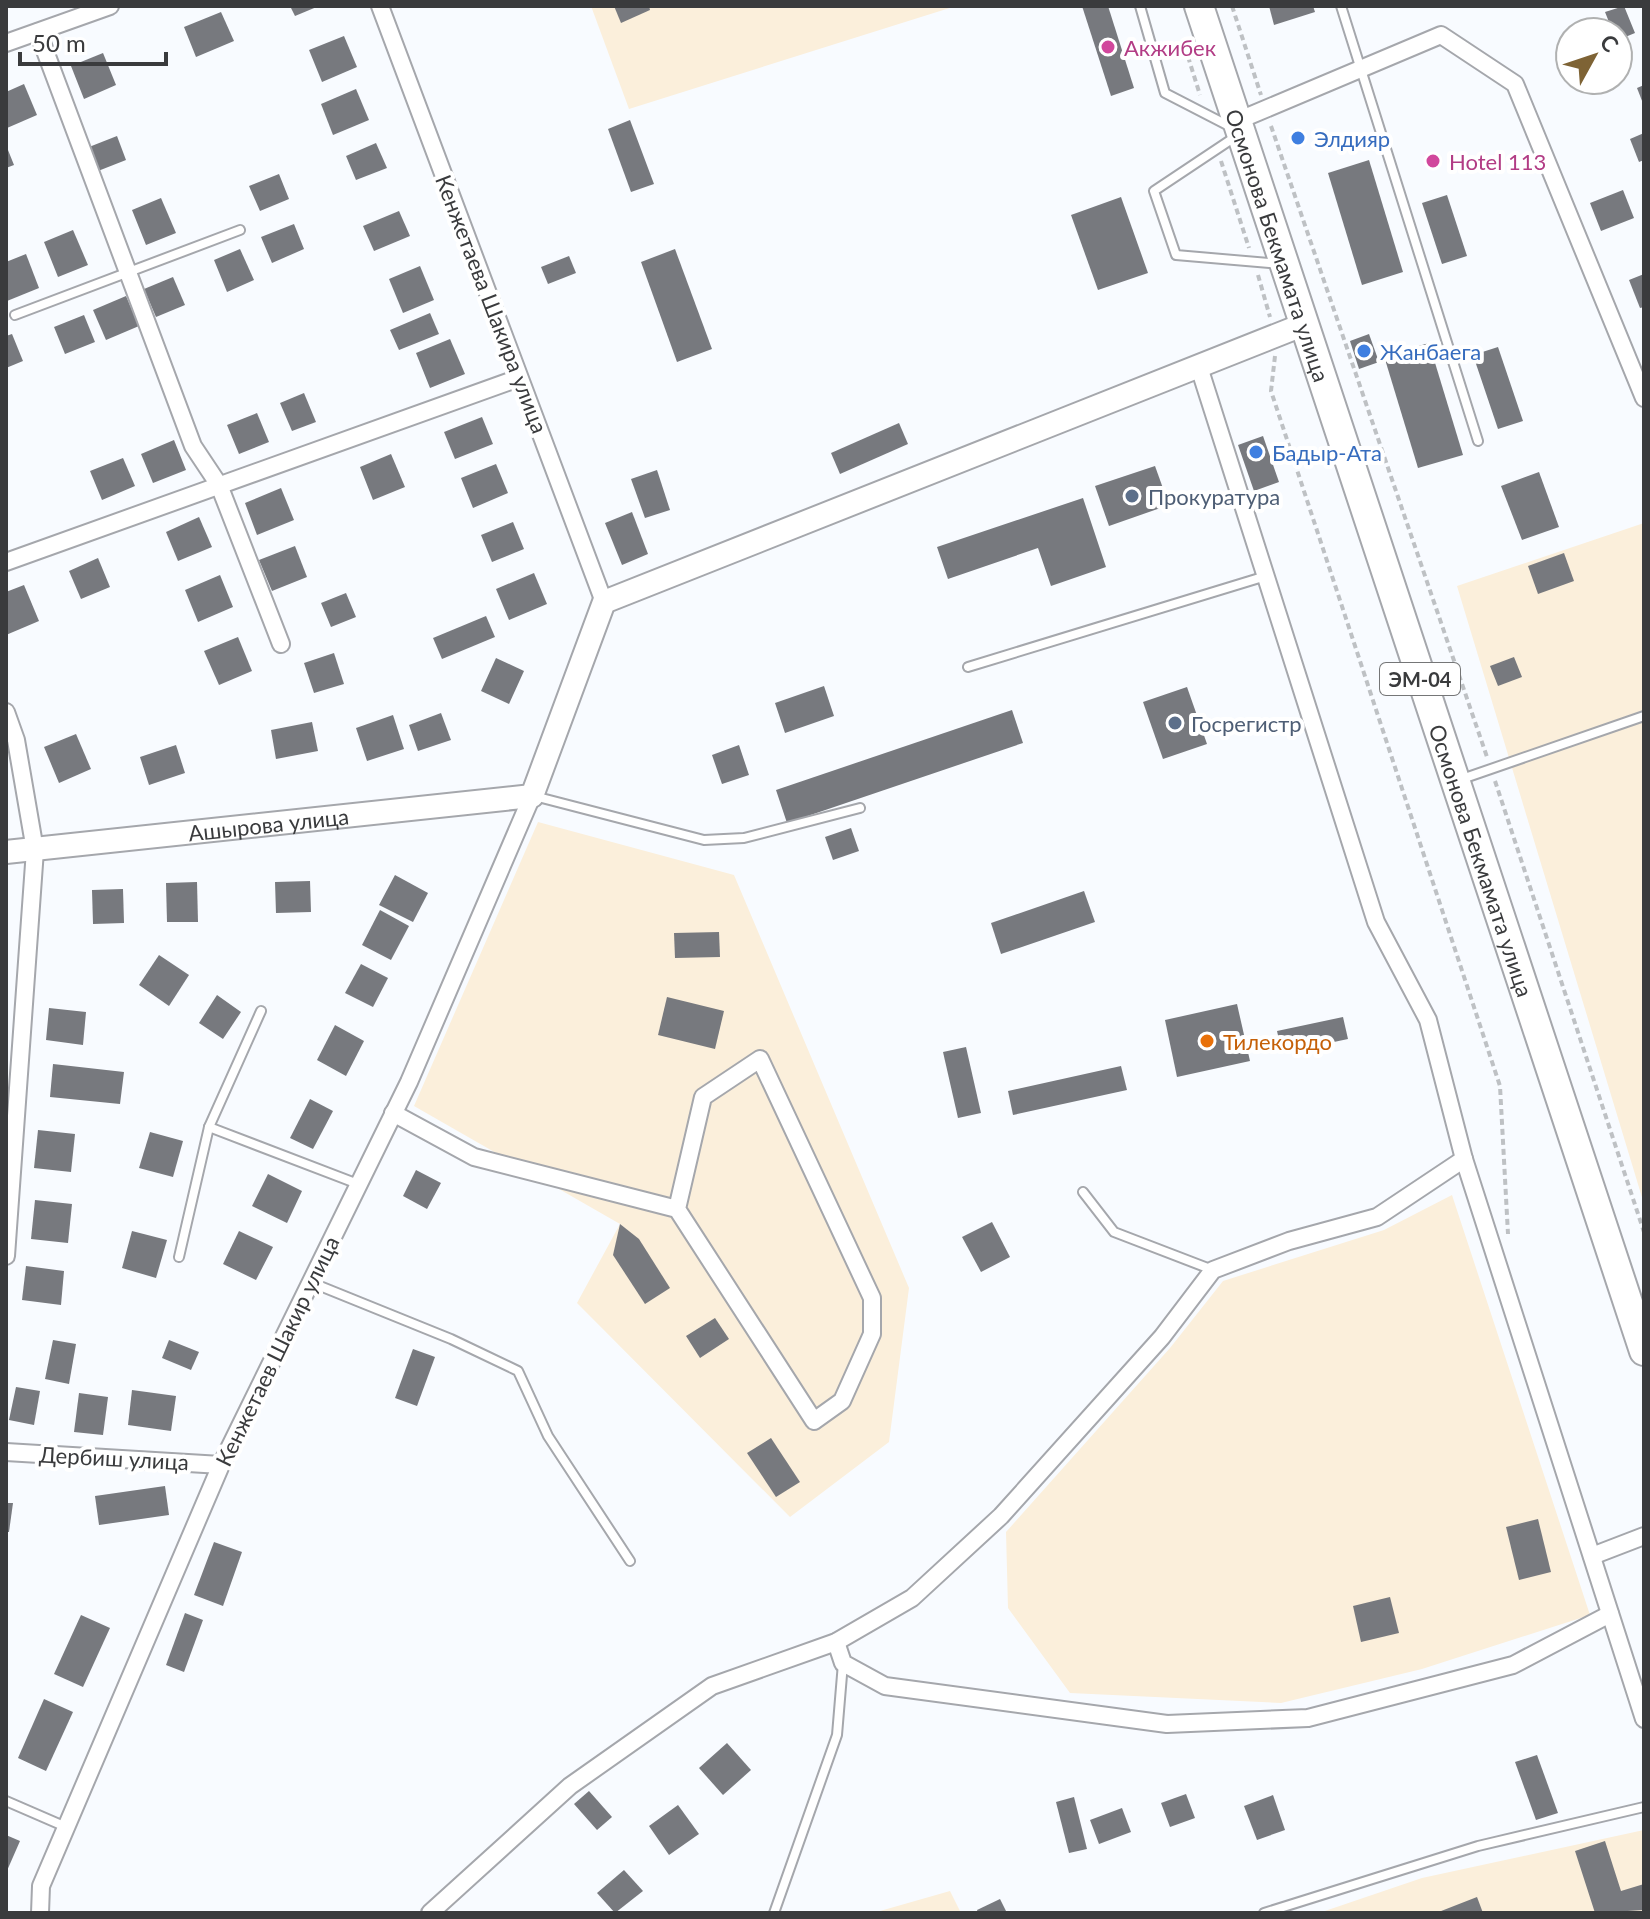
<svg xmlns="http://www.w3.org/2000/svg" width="1650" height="1919" font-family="Lato,sans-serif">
	<rect width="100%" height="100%" fill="#f8fbff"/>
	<!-- industrial -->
	<g fill="#fbefdb">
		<path d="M591,6H956L629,109Z"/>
		<path d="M1644,523V1204L1457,586Z"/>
		<path d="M538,822L734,875L909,1288L889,1442L790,1517L577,1303L620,1224L414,1106Z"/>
		<path d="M1452,1195L1590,1615L1422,1669L1281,1703L1070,1693L1008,1608L1006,1532L1170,1348L1223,1281L1384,1230Z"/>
		<path d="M1644,1830V1913H1319L1422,1878Z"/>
		<path d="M950,1891L961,1913H873Z"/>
	</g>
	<!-- building -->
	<g fill="#77797e">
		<path d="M290,6H319L295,16Z"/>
		<path d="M614,6H649L650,10L621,23Z"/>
		<path d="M1082,6H1108L1134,88L1111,96Z"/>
		<path d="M1269,6H1313L1315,12L1274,25Z"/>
		<path d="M1624,6L1635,33L1618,40V32H1613L1605,12Z"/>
		<path d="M221,12L234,41L196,57L184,27Z"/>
		<path d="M344,36L357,67L322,82L309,50Z"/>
		<path d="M103,53L116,85L84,99L71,66Z"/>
		<path d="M24,84L37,115L7,128L6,92Z"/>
		<path d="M1644,85V106L1637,88Z"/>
		<path d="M356,89L369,120L333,135L321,104Z"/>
		<path d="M630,120L654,184L631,192L608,129Z"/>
		<path d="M1644,133V160L1639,162L1630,139Z"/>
		<path d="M117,136L126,160L98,171L89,147Z"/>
		<path d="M376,143L387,168L356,180L346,156Z"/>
		<path d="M6,145L14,165L6,168Z"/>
		<path d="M1369,160L1403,272L1362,285L1328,173Z"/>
		<path d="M279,174L289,199L260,211L249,186Z"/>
		<path d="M1623,190L1634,218L1601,231L1590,203Z"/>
		<path d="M1447,195L1467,256L1442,264L1422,203Z"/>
		<path d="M1121,197L1148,273L1098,290L1071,215Z"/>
		<path d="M161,198L176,233L146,245L132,210Z"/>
		<path d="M399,211L410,236L374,251L363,226Z"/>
		<path d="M294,224L304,249L272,263L261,237Z"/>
		<path d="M73,230L88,265L58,277L44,242Z"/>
		<path d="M240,249L254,280L227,292L214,260Z"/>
		<path d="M675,249L712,349L677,362L641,262Z"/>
		<path d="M26,254L39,288L7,301L6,262Z"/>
		<path d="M569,256L576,273L548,284L541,267Z"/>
		<path d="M420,266L434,300L403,313L389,279Z"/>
		<path d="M1644,274V307L1640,308L1629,280Z"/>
		<path d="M173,277L185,305L156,317L144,289Z"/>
		<path d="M126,296L139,326L106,340L93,310Z"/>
		<path d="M430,313L439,334L399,350L390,330Z"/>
		<path d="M84,315L95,342L65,354L54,327Z"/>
		<path d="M12,334L23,361L6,368V336Z"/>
		<path d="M1369,334L1379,362L1359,369L1350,341Z"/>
		<path d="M450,339L465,374L430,388L416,353Z"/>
		<path d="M1429,343L1463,455L1418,468L1384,356Z"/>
		<path d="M1498,347L1523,421L1498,429L1473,355Z"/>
		<path d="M304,393L316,422L292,431L280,403Z"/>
		<path d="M257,413L269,442L239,454L227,425Z"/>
		<path d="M482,417L493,444L455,459L444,432Z"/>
		<path d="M899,423L908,444L840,474L831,453Z"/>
		<path d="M1263,436L1279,482L1254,491L1238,445Z"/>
		<path d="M174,440L186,470L153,483L141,454Z"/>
		<path d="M391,454L405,487L373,500L360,467Z"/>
		<path d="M123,458L135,486L102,500L90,471Z"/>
		<path d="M496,464L508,493L473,508L461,478Z"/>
		<path d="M1155,466L1169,505L1109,526L1095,486Z"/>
		<path d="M657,470L670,510L645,518L631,479Z"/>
		<path d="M1539,472L1559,527L1522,540L1501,486Z"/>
		<path d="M281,488L294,520L257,535L245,503Z"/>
		<path d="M1083,498L1106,567L1051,586L1038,548L948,579L937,547Z"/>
		<path d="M632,512L648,554L622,565L605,523Z"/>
		<path d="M199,517L212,547L178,561L166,532Z"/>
		<path d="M513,522L524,549L492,562L481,535Z"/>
		<path d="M295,546L307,577L272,591L259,560Z"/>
		<path d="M1564,553L1574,581L1538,594L1528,566Z"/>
		<path d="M98,558L110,587L81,599L69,571Z"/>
		<path d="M534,573L547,604L509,620L496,589Z"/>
		<path d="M220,575L233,607L198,622L185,590Z"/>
		<path d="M24,585L39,621L6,635V592Z"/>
		<path d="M346,593L356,617L331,627L321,603Z"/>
		<path d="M486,616L495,637L442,659L433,638Z"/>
		<path d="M238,637L252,671L219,685L204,651Z"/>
		<path d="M334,653L344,684L314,693L304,663Z"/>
		<path d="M1514,657L1522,677L1498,686L1490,666Z"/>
		<path d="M496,658L524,671L509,704L481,691Z"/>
		<path d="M824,686L834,716L785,733L775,703Z"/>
		<path d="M1187,687L1207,744L1163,759L1143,702Z"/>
		<path d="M1012,710L1023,743L787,823L776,790Z"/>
		<path d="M441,713L451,740L418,751L409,725Z"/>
		<path d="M393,715L404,749L367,761L356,728Z"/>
		<path d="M312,722L318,751L276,759L271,730Z"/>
		<path d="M76,734L91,769L59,783L44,747Z"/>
		<path d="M176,745L185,773L149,785L140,757Z"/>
		<path d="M739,745L749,775L722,784L712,755Z"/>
		<path d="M851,828L859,851L833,860L825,837Z"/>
		<path d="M395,875L428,893L413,922L379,905Z"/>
		<path d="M310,881L311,912L276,913L275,882Z"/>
		<path d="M197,882L198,922H167L166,883Z"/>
		<path d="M123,889L124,923L93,924L92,890Z"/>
		<path d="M1084,891L1095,922L1001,954L991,923Z"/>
		<path d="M380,910L409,926L391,960L362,945Z"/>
		<path d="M719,932L720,957L675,958L674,933Z"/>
		<path d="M159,955L189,975L169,1006L139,985Z"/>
		<path d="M361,964L388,978L373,1007L345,993Z"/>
		<path d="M217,995L241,1012L223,1039L199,1023Z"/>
		<path d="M667,997L724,1011L715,1049L658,1035Z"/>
		<path d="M1237,1004L1250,1061L1177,1077L1165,1020Z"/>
		<path d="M49,1008L86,1012L83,1045L46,1040Z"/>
		<path d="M1343,1017L1348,1039L1282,1053L1277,1031Z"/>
		<path d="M335,1025L364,1041L346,1076L317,1060Z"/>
		<path d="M966,1047L981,1113L958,1118L943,1052Z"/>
		<path d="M53,1064L124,1072L120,1104L50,1097Z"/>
		<path d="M1121,1066L1127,1090L1013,1115L1008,1091Z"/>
		<path d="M310,1099L333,1111L313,1149L290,1138Z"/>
		<path d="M38,1130L75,1134L71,1172L34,1168Z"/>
		<path d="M150,1132L183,1141L173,1177L139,1168Z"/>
		<path d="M416,1170L441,1183L427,1209L403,1196Z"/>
		<path d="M268,1174L302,1191L287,1223L252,1206Z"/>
		<path d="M35,1200L72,1204L68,1243L31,1239Z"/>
		<path d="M992,1222L1010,1257L981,1272L962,1237Z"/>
		<path d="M620,1224L639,1239L670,1288L645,1304L613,1255Z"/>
		<path d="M132,1231L167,1240L156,1278L122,1268Z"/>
		<path d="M239,1231L273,1247L256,1280L223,1264Z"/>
		<path d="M26,1266L64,1271L61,1305L22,1300Z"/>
		<path d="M715,1318L729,1339L700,1358L686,1336Z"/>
		<path d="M53,1340L76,1344L69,1384L45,1379Z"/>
		<path d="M169,1340L199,1352L191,1370L162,1358Z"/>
		<path d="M413,1349L435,1357L417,1406L395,1398Z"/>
		<path d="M16,1387L40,1391L34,1425L9,1420Z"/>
		<path d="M132,1390L176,1396L171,1431L128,1425Z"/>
		<path d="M79,1393L108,1397L103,1435L74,1432Z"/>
		<path d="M771,1438L800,1482L776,1497L747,1453Z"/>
		<path d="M165,1486L169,1515L99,1525L95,1496Z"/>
		<path d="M6,1503H13L9,1532H6Z"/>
		<path d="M1538,1519L1551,1572L1519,1580L1506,1527Z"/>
		<path d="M214,1542L242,1552L223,1606L194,1595Z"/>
		<path d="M1390,1597L1399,1633L1361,1642L1353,1606Z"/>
		<path d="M185,1613L203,1620L184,1672L166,1665Z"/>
		<path d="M81,1615L110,1628L83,1687L54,1674Z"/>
		<path d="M44,1699L73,1712L46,1771L18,1758Z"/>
		<path d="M727,1743L751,1770L723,1795L699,1768Z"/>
		<path d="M1537,1755L1558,1813L1536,1820L1515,1762Z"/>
		<path d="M589,1791L612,1817L597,1830L574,1804Z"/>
		<path d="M1186,1794L1195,1818L1170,1827L1161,1803Z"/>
		<path d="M1273,1795L1285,1830L1257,1840L1244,1806Z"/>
		<path d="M1074,1797L1087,1849L1069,1853L1056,1802Z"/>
		<path d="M678,1805L699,1834L669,1855L649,1826Z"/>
		<path d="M1122,1808L1131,1832L1099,1844L1090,1820Z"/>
		<path d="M6,1835L20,1841L6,1873Z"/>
		<path d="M1605,1841L1621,1891L1644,1884V1910L1595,1913L1575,1851Z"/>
		<path d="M624,1870L643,1891L615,1913L597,1893Z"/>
		<path d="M1477,1897L1483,1913H1436Z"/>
		<path d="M1000,1899L1007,1913H978L977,1910Z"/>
	</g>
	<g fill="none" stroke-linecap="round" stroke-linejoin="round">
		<defs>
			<g id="lane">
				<path d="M1140,6L1165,93L1229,126"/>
				<path d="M1341,6L1478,441"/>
				<path d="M1235,137L1154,191L1176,255L1280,264"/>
				<path d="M15,315L240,230"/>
				<path d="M968,667L1266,576"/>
				<path d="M1459,780L1644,716"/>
				<path d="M534,796L704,840L744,838L860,808"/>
				<path d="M209,1127L358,1184"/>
				<path d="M1083,1192L1114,1232L1213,1270"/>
				<path d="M179,1257L209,1127L261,1011"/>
				<path d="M310,1282L451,1339L518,1371L548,1436L630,1561"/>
				<path d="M6,1801L66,1827"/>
				<path d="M774,1913L837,1735L843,1663"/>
				<path d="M1264,1913L1478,1846L1644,1807"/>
			</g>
			<g id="street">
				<path d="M380,6L604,602"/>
				<path d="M38,32L193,446L219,485L281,644"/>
				<path d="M6,43L110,6"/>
				<path d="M1237,121L1441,35L1515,84L1644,398"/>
				<path d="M1199,367L1376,922L1428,1020L1464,1159L1644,1719"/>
				<path d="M6,562L519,378"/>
				<path d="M6,712L16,740L35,850L6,1256"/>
				<path d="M393,1113L474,1157L677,1209L814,1421L842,1401L872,1334V1298L760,1059L703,1097L677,1209"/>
				<path d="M6,1452L221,1465"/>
				<path d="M1592,1556L1644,1536"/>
				<path d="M836,1642L843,1663L885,1686L1167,1724L1308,1718L1513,1665L1610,1614"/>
				<path d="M40,1913L41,1886L221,1465L409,1082L532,796"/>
				<path d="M430,1913L570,1786L712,1686L836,1642L912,1598L1001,1516L1162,1337L1213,1270L1289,1241L1377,1217L1464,1159"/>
			</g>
			<g id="secondary">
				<path id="s1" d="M6,852L532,796L604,602L1305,324"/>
			</g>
			<g id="highway">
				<path id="s2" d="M1199,6L1644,1351"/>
			</g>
		</defs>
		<!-- lane casing -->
		<use href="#lane" stroke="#a5a7ac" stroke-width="12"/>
		<!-- street casing -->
		<use href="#street" stroke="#a5a7ac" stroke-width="20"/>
		<!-- secondary casing -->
		<use href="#secondary" stroke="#a5a7ac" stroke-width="26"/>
		<!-- highway casing -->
		<use href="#highway" stroke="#a5a7ac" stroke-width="32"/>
		<!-- path -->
		<g stroke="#bec1c4" stroke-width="4" stroke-dasharray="6 4" stroke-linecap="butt">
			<path d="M1232,6L1261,95"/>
			<path d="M1185,47L1200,95"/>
			<path d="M1271,126L1487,757"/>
			<path d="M1221,161L1249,248"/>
			<path d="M1258,275L1270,317"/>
			<path d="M1275,356L1271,391L1500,1086L1508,1234"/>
			<path d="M1495,781L1644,1232"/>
		</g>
		<!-- lane -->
		<use href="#lane" stroke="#fff" stroke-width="8"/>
		<!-- street -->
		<use href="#street" stroke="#fff" stroke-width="16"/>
		<!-- secondary -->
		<use href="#secondary" stroke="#fff" stroke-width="22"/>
		<!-- highway -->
		<use href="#highway" stroke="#fff" stroke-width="28"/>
	</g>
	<!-- markers -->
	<g fill="#d1479c" stroke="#fff" stroke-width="3">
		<circle cx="1108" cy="47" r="8"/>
		<circle cx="1433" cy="161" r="8"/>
	</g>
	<g fill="#3f7fe0" stroke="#fff" stroke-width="3">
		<circle cx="1298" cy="138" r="8"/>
		<circle cx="1364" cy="351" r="8"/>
		<circle cx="1256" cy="452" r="8"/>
	</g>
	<g fill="#5c6f8a" stroke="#fff" stroke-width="3">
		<circle cx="1132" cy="496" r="8"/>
		<circle cx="1175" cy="723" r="8"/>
	</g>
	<circle fill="#e8710a" stroke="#fff" stroke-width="3" cx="1207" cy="1041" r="8"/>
	<g text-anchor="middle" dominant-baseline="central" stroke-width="8" stroke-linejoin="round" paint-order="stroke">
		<!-- shield labels -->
		<rect fill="#fff" stroke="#757677" stroke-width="2" x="1380" y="663" width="80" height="32" rx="6"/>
		<g font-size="20" font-weight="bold" fill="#3a3b3d">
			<text x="1420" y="679">ЭМ-04</text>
		</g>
		<!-- hotel labels -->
		<g font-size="22" fill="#b23c85" stroke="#fff" text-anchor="start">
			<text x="1124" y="47">Акжибек</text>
			<text x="1449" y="161">Hotel 113</text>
		</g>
		<!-- shop labels -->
		<g font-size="22" fill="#366cbe" stroke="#fff" text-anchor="start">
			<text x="1314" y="138">Элдияр</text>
			<text x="1380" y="351">Жанбаега</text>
			<text x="1272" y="452">Бадыр-Ата</text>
		</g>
		<!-- street labels -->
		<g font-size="22" fill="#3a3b3d" stroke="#fff">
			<text stroke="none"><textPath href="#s2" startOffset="252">Осмонова Бекмамата улица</textPath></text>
			<text transform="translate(492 304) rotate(69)">Кенжетаева Шакира улица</text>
			<text stroke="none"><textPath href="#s1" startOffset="264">Ашырова улица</textPath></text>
			<text stroke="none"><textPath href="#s2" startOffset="900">Осмонова Бекмамата улица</textPath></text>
			<text transform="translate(277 1351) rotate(-64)">Кенжетаев Шакир улица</text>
			<text transform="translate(114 1458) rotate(3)">Дербиш улица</text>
		</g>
		<!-- service labels -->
		<g font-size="22" fill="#4e5e75" stroke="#fff" text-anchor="start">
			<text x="1148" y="496">Прокуратура</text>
			<text x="1191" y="723">Госрегистр</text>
		</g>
		<!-- food labels -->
		<g font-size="22" fill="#c56008" stroke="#fff" text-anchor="start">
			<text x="1223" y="1041">Тилекордо</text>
		</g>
	</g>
	<!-- border -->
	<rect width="1650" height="1919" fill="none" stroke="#3a3b3d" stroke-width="16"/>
	<!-- north arrow -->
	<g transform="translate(1594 56) rotate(50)"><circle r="38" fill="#ffffff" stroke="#b0b1b1" stroke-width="2"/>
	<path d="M0-6L14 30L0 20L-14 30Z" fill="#7e6335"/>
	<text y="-12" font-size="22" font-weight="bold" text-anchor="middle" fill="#3a3b3d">С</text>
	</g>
	<!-- scale -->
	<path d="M20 52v12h146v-12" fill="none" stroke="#3a3b3d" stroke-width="4"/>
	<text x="32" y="52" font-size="24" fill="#3a3b3d" stroke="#ffffff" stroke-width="6" paint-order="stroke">50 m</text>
</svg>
